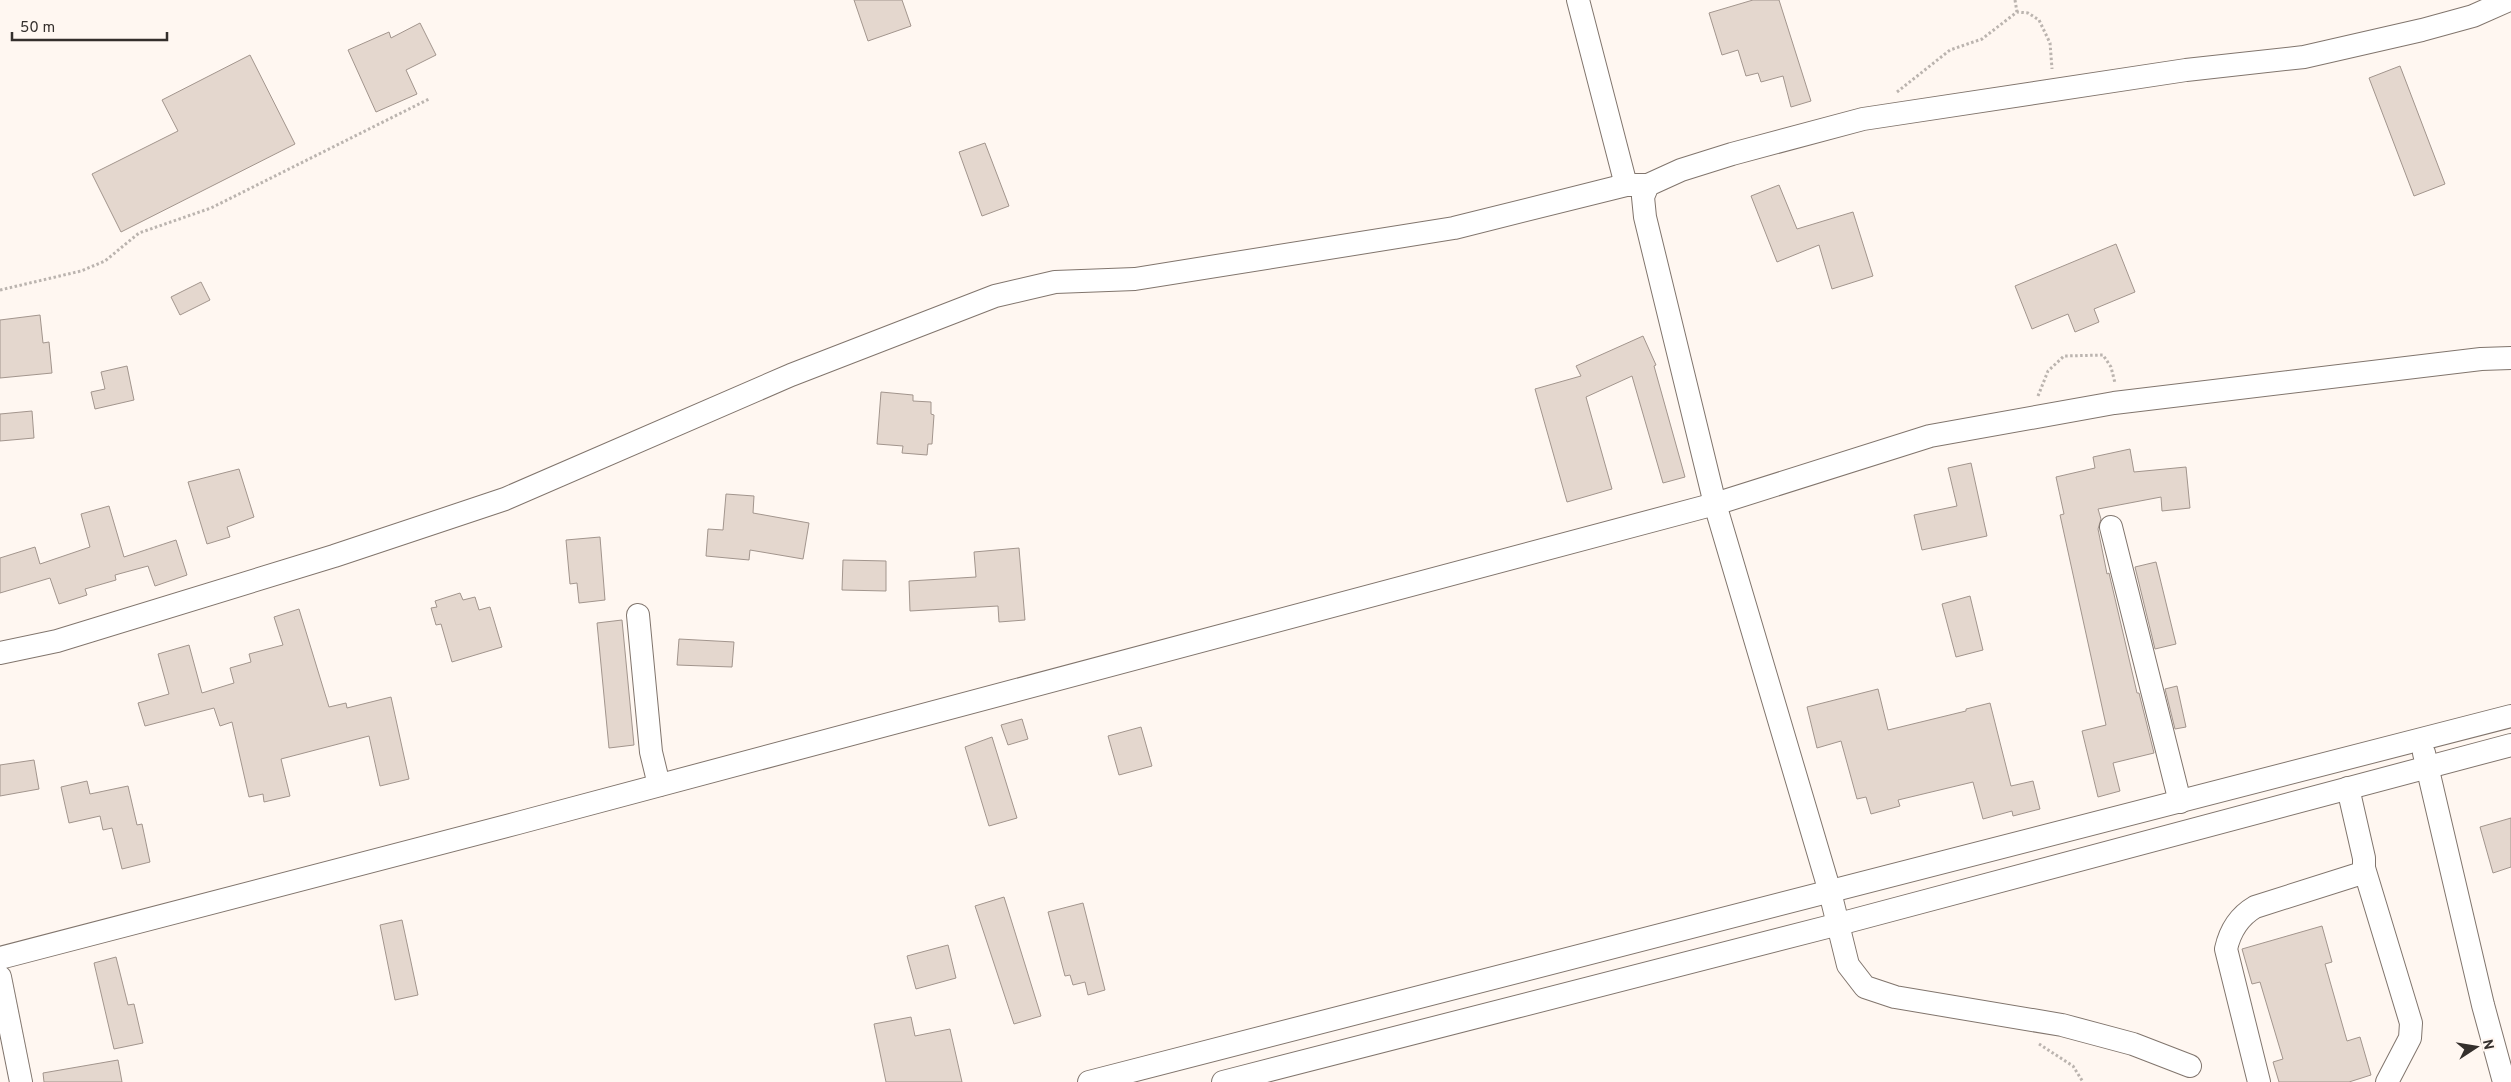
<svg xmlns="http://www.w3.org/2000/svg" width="2511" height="1082" font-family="Overpass,sans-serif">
	<rect width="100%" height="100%" fill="#fff7f1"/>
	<!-- building -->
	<g fill="#e4d7ce" stroke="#a2958d">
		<path d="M854,0H902L911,26L868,41Z"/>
		<path d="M1753,0H1779L1811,101L1791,107L1783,76L1761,82L1758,73L1746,76L1738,50L1722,55L1709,13Z"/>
		<path d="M420,23L436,55L406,70L417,94L376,112L348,50L389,32L391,38Z"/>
		<path d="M250,55L295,144L121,232L92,174L178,131L162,100Z"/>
		<path d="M2400,66L2445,184L2414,196L2369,78Z"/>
		<path d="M985,143L1009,206L982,216L959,152Z"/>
		<path d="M1779,185L1797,229L1853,212L1873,276L1832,289L1819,245L1777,262L1751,196Z"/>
		<path d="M2116,244L2135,292L2094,309L2099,322L2075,332L2068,314L2032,329L2015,286Z"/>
		<path d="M201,282L210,300L180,315L171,297Z"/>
		<path d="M40,315L43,343L49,342L52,373L0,378V320Z"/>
		<path d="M1643,336L1656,365L1654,366L1685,477L1663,483L1632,376L1586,397L1612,489L1567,502L1535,389L1581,376L1576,366Z"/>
		<path d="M127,366L134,400L95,409L91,392L105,389L101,372Z"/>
		<path d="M881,392L913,395V401L931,402V414L934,415L932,444H928L927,455L902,453L903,446L877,444Z"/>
		<path d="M32,411L34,438L0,441V414Z"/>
		<path d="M2130,449L2134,472L2186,467L2190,508L2162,511L2161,497L2098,509L2101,519L2098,529L2107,574L2109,573L2137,693H2139L2154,753L2113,763L2120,791L2098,797L2082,731L2106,725L2060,515L2064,514L2056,477L2095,468L2093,457Z"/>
		<path d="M1971,463L1987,536L1922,550L1914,515L1957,506L1948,468Z"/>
		<path d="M239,469L254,517L227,527L230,537L207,544L188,482Z"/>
		<path d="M726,494L754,496L753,513L809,523L803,559L750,550L749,560L706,556L708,529L723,530Z"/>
		<path d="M109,506L124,557L176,540L187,575L155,586L148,566L115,575L116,580L85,589L87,595L59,604L50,578L0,593V558L35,547L40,564L90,547L81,514Z"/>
		<path d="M600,537L605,600L579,603L577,583L570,584L566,540Z"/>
		<path d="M1019,548L1025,620L999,622L998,606L910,611L909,581L976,577L974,552Z"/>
		<path d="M843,560L886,561V591L842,590Z"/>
		<path d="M2156,562L2176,644L2155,649L2135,567Z"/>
		<path d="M460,593L463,600L475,597L479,610L490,607L502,647L452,662L441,624L436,625L431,608L437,607L435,601Z"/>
		<path d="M1970,596L1983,650L1956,657L1942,604Z"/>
		<path d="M299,609L329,707L346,703L347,708L391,697L409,779L380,786L369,736L281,759L290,796L264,802L263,794L249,797L232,722L220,726L214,708L145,726L138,703L169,694L158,654L189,645L202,693L234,683L230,668L251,662L249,654L283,645L274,617Z"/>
		<path d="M622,620L634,745L609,748L597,623Z"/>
		<path d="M679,639L734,642L732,667L677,665Z"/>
		<path d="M2177,686L2186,727L2175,729L2165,689Z"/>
		<path d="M1878,689L1888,730L1966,711V709L1990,703L2011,786L2033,781L2040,809L2013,816L2012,811L1983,819L1973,782L1898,800L1900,806L1871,814L1866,797L1857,799L1841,741L1817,748L1807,707Z"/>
		<path d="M1022,719L1028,739L1008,745L1001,725Z"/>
		<path d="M1141,727L1152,766L1119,775L1108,736Z"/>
		<path d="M992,737L1017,818L989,826L965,747Z"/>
		<path d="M34,760L39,789L0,796V765Z"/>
		<path d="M87,781L90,794L128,786L137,825L142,824L150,862L122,869L112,828L103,830L100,816L69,823L61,787Z"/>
		<path d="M2511,818V867L2493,873L2480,827Z"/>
		<path d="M1004,897L1041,1016L1014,1024L975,906Z"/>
		<path d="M1083,903L1105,990L1088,995L1085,982L1073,985L1070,975L1065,976L1048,912Z"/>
		<path d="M402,920L418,995L395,1000L380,925Z"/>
		<path d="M2322,926L2332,962L2325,964L2347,1041L2360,1037L2371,1075L2349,1082H2279L2273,1062L2283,1059L2260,982L2252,984L2242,949Z"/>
		<path d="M948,945L956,978L916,989L907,956Z"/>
		<path d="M116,957L128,1005L134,1004L143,1043L114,1049L94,963Z"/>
		<path d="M911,1017L915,1036L950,1029L962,1082H886L874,1024Z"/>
		<path d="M118,1060L122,1082H44L43,1073Z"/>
	</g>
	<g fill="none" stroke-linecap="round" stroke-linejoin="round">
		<defs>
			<g id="minor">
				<path d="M1578,0L1626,185"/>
				<path d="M2111,527L2180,802"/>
				<path d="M638,615L651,752L659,785"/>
				<path d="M0,653L57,641L334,556L505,499L791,375L995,296L1055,282L1135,279L1454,228L1626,185H1648"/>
				<path d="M2424,753L2483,1005L2504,1082"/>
				<path d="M2364,868L2411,1023L2410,1038L2387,1082"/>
				<path d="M0,958L518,823L1715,504L1930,436L2114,403L2481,359L2511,358"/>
				<path d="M0,977L21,1082"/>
				<path d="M2190,1066L2133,1044L2062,1025L1895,997L1865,987L1848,965L1830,892L1715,504L1645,217L1643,197L1648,185L1681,170L1732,154L1863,119L2186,70L2304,57L2422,30L2473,16L2509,0"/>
				<path d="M1089,1082L2511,716"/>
				<path d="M1223,1082L1839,924L2511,745"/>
				<path d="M2259,1082L2226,949C2230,931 2238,917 2255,907L2359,874L2364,868V858L2348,788"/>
			</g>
		</defs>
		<!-- minor casing -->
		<use href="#minor" stroke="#81756d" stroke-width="24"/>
		<!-- path -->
		<g stroke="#bbb4af" stroke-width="3" stroke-dasharray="2.5 2.5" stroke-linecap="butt">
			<path d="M2015,0L2017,12"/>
			<path d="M1897,92L1950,50L1982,39L2017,12L2028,13L2039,20L2050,43L2052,69"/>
			<path d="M0,290L81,271L105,261L139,233L211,208L429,99"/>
			<path d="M2038,396L2048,371L2064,356L2103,355L2111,367L2115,383"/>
			<path d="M2039,1044L2073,1066L2083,1082"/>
		</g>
		<!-- minor -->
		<use href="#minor" stroke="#fff" stroke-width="22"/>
	</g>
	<!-- north arrow -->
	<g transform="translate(2476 1047) rotate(78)" stroke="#fff7f1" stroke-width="4" paint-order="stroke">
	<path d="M0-4L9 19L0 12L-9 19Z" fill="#342f2c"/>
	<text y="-8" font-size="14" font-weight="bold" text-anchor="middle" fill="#342f2c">N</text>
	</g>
	<!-- scale -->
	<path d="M12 32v8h155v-8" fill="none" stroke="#342f2c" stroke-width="2.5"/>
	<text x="20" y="32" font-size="15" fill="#342f2c" stroke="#fff7f1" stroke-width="4" paint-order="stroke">50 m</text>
</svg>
